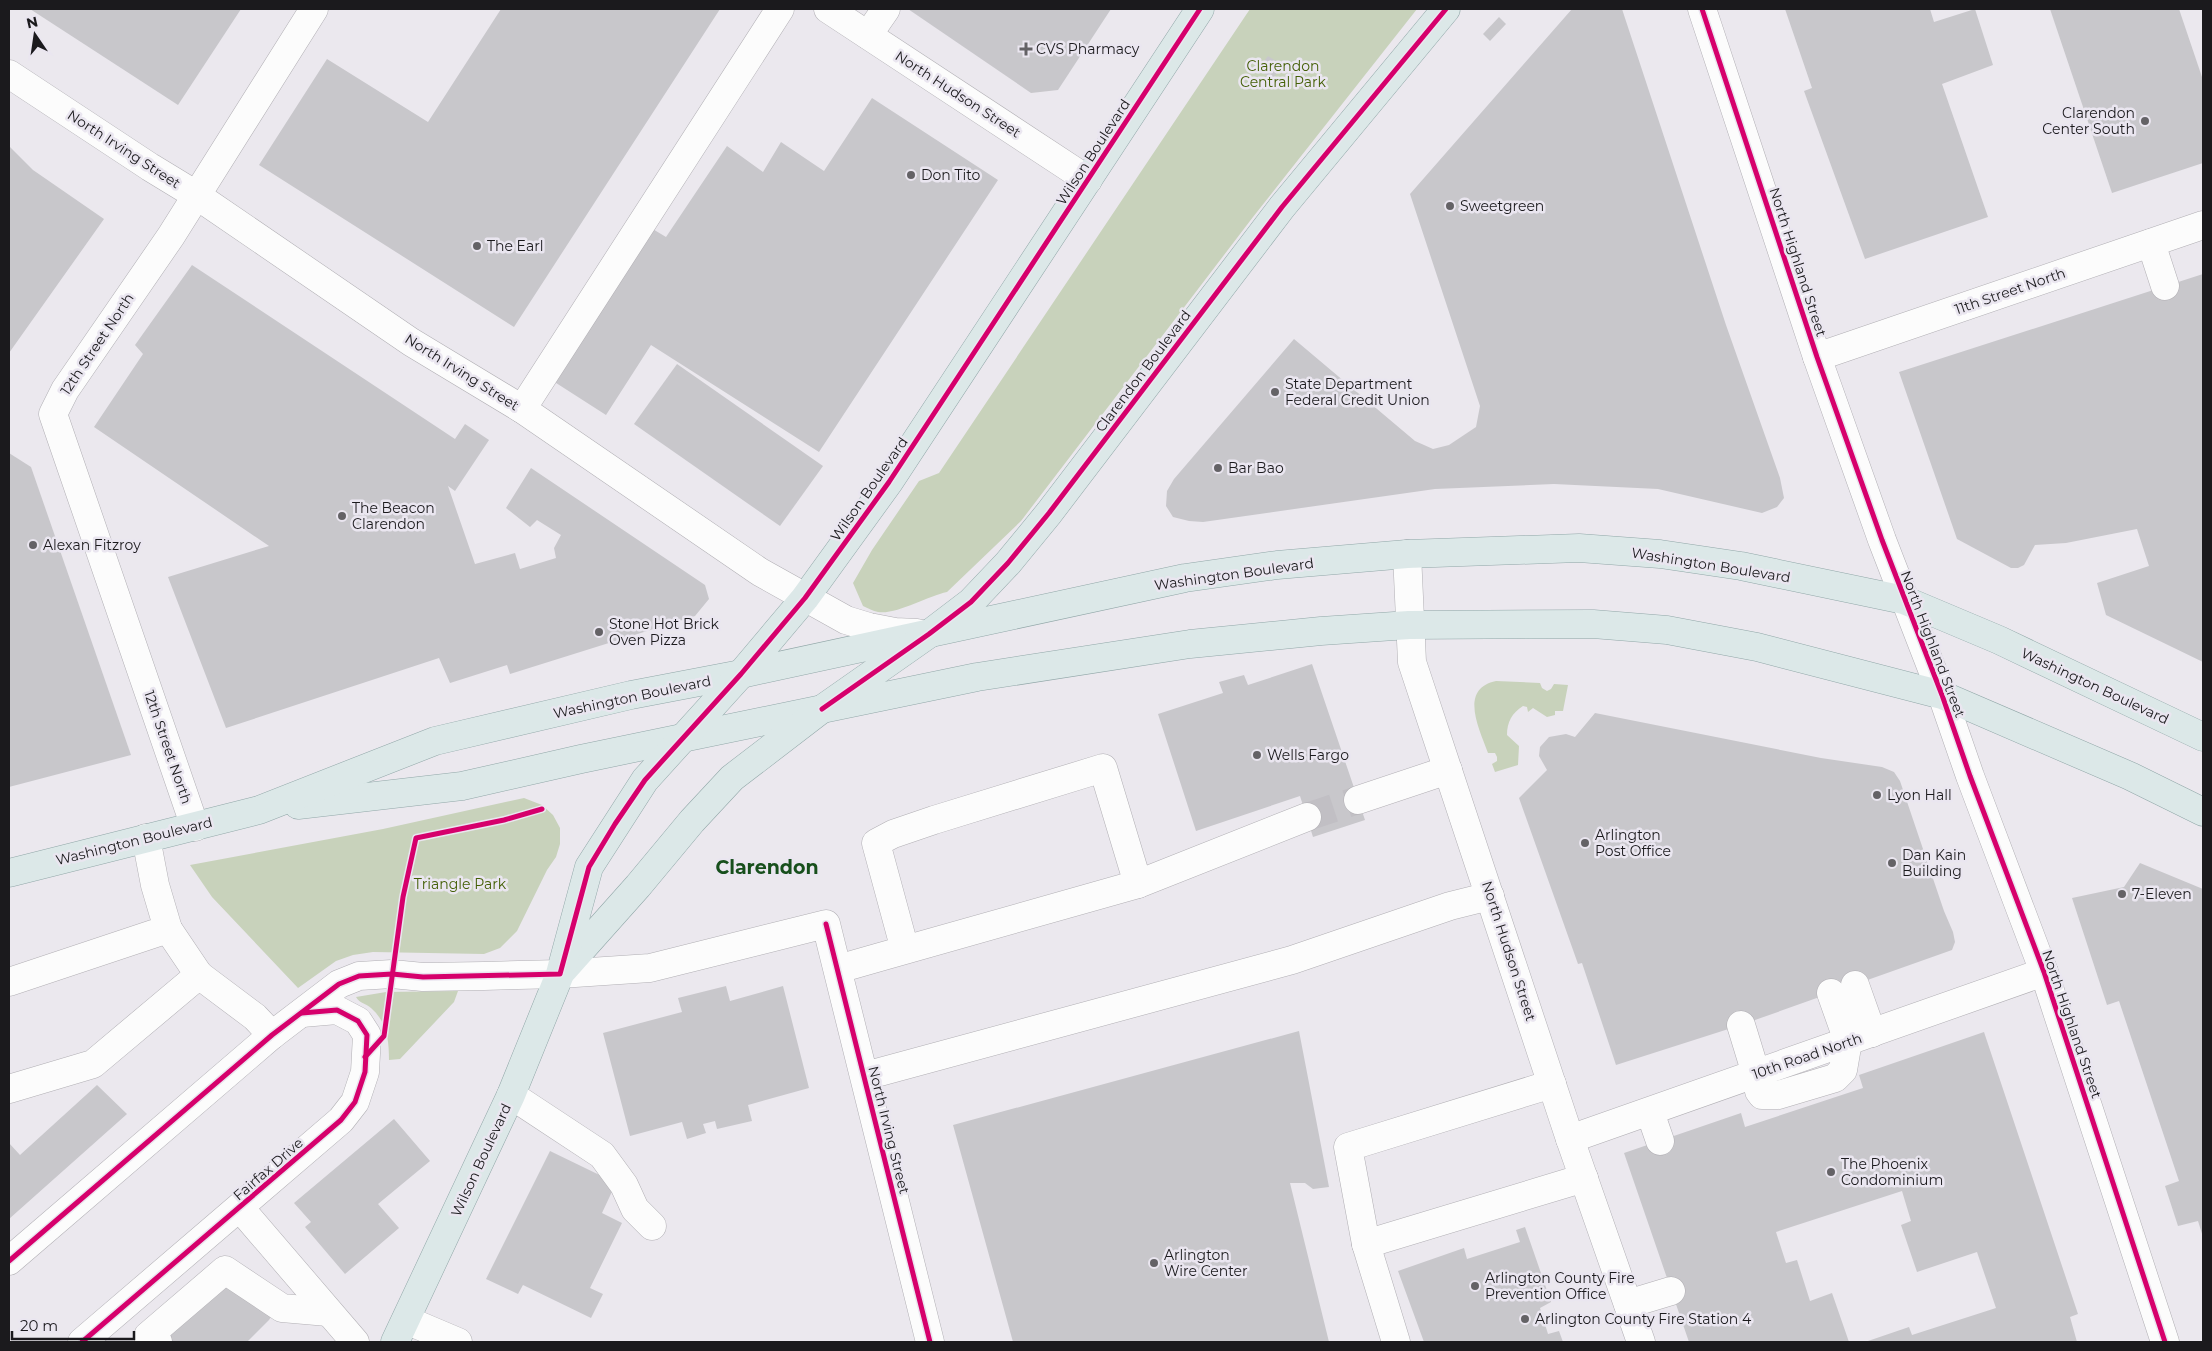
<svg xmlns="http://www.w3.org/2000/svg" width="2212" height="1351" font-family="Montserrat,sans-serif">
	<rect width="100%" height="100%" fill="#ebe8ee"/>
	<!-- green -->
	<g fill="#c8d2bb">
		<path d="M1250,9H1417L1253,217L1021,521L947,592C928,596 896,615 878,612C873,611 868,608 863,606L853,583L872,550L919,481L939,473Z"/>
		<path d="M1496,681L1540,683L1542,688L1547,691L1551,689L1554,684L1568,685L1563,711H1555V715L1547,717L1533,708L1528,712L1527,707L1523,706C1512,713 1507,722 1507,735L1519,746L1518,765L1495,772L1492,764L1497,761V757L1495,753H1488C1480,730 1458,689 1496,681Z"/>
		<path d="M524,798L542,805L553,815L560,828V844L556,857L547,870L517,931L500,948L484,954L373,952L353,955L336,961L298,988L212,897L190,865L383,829Z"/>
		<path d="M458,991L454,1002L400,1059L389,1060C389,1040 387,1022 371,1008C366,1003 360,1004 356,997L386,992Z"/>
	</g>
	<!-- building -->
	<g fill="#c8c7cb">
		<path d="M30,9H241L178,105Z"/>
		<path d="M501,9H720L514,327L259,165L327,59L428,122Z"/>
		<path d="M908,9H1111L1058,90L1031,93Z"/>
		<path d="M1572,9H1622L1726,325L1780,478L1784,498L1777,507L1762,513L1658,489L1554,484L1435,489L1203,522L1189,521L1173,517L1166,506L1167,491L1174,479L1294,339L1415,441L1433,449L1449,445L1476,427L1480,406L1410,194Z"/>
		<path d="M1785,9H1930L1934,22L1975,9L1993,65L1942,84L1988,217L1865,259L1804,91L1812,88Z"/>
		<path d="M2050,9H2179L2203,80V163L2112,193Z"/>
		<path d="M1499,17L1506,24L1490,41L1483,34Z"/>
		<path d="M1268,56L1283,66L1272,79L1258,69Z"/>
		<path d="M872,98L998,180L819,452L651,345L606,415L553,381L651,228L666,237L727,146L763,172L781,142L824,171Z"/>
		<path d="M9,146L33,170L104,219L9,353Z"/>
		<path d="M192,265L455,439L465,424L489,440L455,491L448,486L475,564L515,553L520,569L556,558L554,548L561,535L537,520L530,527L506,508L531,468L705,585L709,599L695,616L510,674L507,665L450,683L439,658L226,728L168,577L269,546L94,427L143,354L135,345Z"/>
		<path d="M2203,274V662L2106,615L2097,583L2149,566L2137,529L2066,543L2035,545L2024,565L2018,568H2011L1957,539L1899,372Z"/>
		<path d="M677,364L823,466L780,526L634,424Z"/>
		<path d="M9,453L31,467L131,755L9,787Z"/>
		<path d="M1312,664L1365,820L1313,837L1300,796L1196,831L1158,714L1223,693L1219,682L1244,675L1248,685Z"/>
		<path d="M1595,713L1821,758L1882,767L1894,772L1900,781L1944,911L1953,932L1955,942L1952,950L1741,1025L1616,1065L1582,963L1578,964L1519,798L1547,770L1539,756L1540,747L1549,737L1566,734L1575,737Z"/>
		<path d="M2140,863L2203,889V1237L2198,1221L2178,1226L2165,1186L2179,1181L2119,1001L2107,1005L2072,898L2124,887Z"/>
		<path d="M726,986L730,1001L783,986L809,1088L748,1105L752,1121L717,1129L715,1121L703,1124L706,1133L687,1139L682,1122L630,1136L603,1033L682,1012L678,998Z"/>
		<path d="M1299,1031L1329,1187L1313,1189L1305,1183H1290L1329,1342H1013L953,1125Z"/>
		<path d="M1984,1032L2078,1314L2070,1317L2077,1342H1865L1909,1327L1912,1335L1996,1308L1977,1252L1917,1272L1901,1225L1911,1221L1902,1191L1776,1232L1786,1263L1797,1260L1810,1301L1832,1293L1849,1342H1689L1624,1153L1741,1113L1745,1127L1863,1088L1859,1075Z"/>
		<path d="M97,1085L127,1114L9,1219V1143L20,1155Z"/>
		<path d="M394,1119L430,1161L378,1204L399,1228L345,1274L305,1227L311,1222L294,1203Z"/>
		<path d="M550,1151L616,1183L602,1213L622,1223L590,1288L603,1294L591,1318L523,1285L518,1294L486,1279Z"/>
		<path d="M1525,1227L1551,1302L1540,1308L1548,1334L1559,1331L1563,1342H1424L1398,1271L1464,1248L1467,1259L1520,1242L1516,1230Z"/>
		<path d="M231,1263L281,1301L269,1320L247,1342H138Z"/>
	</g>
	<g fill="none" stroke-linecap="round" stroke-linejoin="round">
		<!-- minor-tunnel -->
		<path stroke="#c1bfc4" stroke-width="28" stroke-dasharray="28 14" stroke-linecap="butt" d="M1307,817L1358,800"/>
		<defs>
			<g id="minor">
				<path d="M828,9L1088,180"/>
				<path d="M1702,9L1817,357L1882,540L1942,695L1970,776L2044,972L2165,1342"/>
				<path d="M868,35L886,9"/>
				<path d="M9,74L150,167L196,195L411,342L522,409L760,572L846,620L869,627L895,632L917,633"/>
				<path d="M2151,243L2165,286"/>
				<path d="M1817,357L2203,225"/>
				<path d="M522,409L780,9"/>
				<path d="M1407,554L1412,662L1570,1139L1641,1342"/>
				<path d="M1358,800L1448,770"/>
				<path d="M195,827L53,414L65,390L171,236L314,9"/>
				<path d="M1138,884L1307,817"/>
				<path d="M168,929L199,975"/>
				<path d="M838,969L880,957L1138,884L1103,768L934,820L893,834L876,843L905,950"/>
				<path d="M9,982L168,929L155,885L146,838"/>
				<path d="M1855,985L1872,1033"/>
				<path d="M1741,1025L1756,1074L1759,1091L1762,1095H1778L1835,1078L1843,1070L1848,1041L1831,993"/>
				<path d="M865,1076L1292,960L1450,906L1490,896"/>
				<path d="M9,1089L93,1064L199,975L255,1017L272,1035"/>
				<path d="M511,1095L602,1155L624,1185L635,1209L652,1226"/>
				<path d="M1650,1112L1660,1141"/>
				<path d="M1570,1139L2044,972"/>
				<path d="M240,1208L355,1342"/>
				<path d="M1366,1244L1584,1178"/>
				<path d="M9,1261L272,1035L339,984L359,976L392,974L423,977L484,976L560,974L650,968L826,924L930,1342"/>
				<path d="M1628,1304L1671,1291"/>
				<path d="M406,1320L458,1342"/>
				<path d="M82,1342L341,1120L355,1102L365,1072L367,1035L358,1021L337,1010L302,1013"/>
				<path d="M158,1342L148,1336L225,1270L282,1308L328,1312"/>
				<path d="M1396,1342L1366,1244L1348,1147L1552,1084"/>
			</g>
			<g id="major">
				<path d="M298,805L462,786L581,759L977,677L1190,644L1321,631L1409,625L1593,624L1667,630L1757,647L1942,695L2130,776L2203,812"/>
				<path d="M9,873L259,810L435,741L631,695L741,674L1185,578L1277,565L1407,554L1579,548L1660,554L1741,566L1904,600L1999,640L2203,737"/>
				<path d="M564,969L638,886L692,821L732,778L822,709L929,634L971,602L1008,563L1049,513L1282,207L1446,9"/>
				<path d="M395,1342L511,1095L560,974L589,867L645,780L741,674L805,598L889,482L1200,9"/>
			</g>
		</defs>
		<!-- minor casing -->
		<use href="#minor" stroke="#b1afb4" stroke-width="29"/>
		<!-- major casing -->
		<use href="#major" stroke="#91a7a8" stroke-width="29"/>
		<!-- minor -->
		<use href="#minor" stroke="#fcfcfc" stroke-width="28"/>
		<!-- major -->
		<use href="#major" stroke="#dce8e8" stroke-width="28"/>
		<defs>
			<g id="cycleway">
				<path d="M1702,9L1817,357L1882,540L1942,695L1970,776L2044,972L2165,1342"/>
				<path d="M822,709L929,634L971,602L1008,563L1049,513L1282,207L1446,9"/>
				<path d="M826,924L930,1342"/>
				<path d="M365,1057L384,1036L403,897L416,838L504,820L542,809"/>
				<path d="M9,1261L272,1035L339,984L359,976L392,974L423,977L560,974L589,867L615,824L645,780L741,674L805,598L889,482L1200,9"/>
				<path d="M82,1342L341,1120L355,1102L365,1072L367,1035L358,1021L337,1010L302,1013"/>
			</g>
		</defs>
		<!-- cycleway casing -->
		<use href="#cycleway" stroke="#eae6f0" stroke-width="8"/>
		<!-- cycleway -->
		<use href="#cycleway" stroke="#d6006c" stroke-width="5"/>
	</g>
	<!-- markers -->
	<g fill="#646266" stroke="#eae6f0" stroke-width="2">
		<path d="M1023.5 41.5h5v5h5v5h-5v5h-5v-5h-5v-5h5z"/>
		<circle cx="2145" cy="121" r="5"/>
		<circle cx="911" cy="175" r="5"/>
		<circle cx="1450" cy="206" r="5"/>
		<circle cx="477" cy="246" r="5"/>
		<circle cx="1275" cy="392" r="5"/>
		<circle cx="1218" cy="468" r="5"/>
		<circle cx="342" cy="516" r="5"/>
		<circle cx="33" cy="545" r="5"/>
		<circle cx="599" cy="632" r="5"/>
		<circle cx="1257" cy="755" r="5"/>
		<circle cx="1877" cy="795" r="5"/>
		<circle cx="1585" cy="843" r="5"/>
		<circle cx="1892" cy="863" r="5"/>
		<circle cx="2122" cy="894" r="5"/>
		<circle cx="1831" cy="1172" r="5"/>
		<circle cx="1154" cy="1263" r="5"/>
		<circle cx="1475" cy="1286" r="5"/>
		<circle cx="1525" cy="1319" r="5"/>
	</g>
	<g text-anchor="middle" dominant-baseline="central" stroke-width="5" stroke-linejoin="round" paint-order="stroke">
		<!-- poi labels -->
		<g font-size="14" fill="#1b1a1d" stroke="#eae6f0" text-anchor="start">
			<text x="1036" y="49">CVS Pharmacy</text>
			<text x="2135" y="113" text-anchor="end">Clarendon<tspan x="2135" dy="16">Center South</tspan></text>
			<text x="921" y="175">Don Tito</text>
			<text x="1460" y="206">Sweetgreen</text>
			<text x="487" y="246">The Earl</text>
			<text x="1285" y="384">State Department<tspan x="1285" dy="16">Federal Credit Union</tspan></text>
			<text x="1228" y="468">Bar Bao</text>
			<text x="352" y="508">The Beacon<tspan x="352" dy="16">Clarendon</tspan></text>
			<text x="43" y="545">Alexan Fitzroy</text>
			<text x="609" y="624">Stone Hot Brick<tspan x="609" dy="16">Oven Pizza</tspan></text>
			<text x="1267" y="755">Wells Fargo</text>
			<text x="1887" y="795">Lyon Hall</text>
			<text x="1595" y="835">Arlington<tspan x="1595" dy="16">Post Office</tspan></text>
			<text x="1902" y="855">Dan Kain<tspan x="1902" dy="16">Building</tspan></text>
			<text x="2132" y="894">7-Eleven</text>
			<text x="1841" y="1164">The Phoenix<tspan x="1841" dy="16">Condominium</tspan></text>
			<text x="1164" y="1255">Arlington<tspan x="1164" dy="16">Wire Center</tspan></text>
			<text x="1485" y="1278">Arlington County Fire<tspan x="1485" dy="16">Prevention Office</tspan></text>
			<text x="1535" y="1319">Arlington County Fire Station 4</text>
		</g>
		<!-- park labels -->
		<g font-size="14" fill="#435f05" stroke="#eae6f0">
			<text x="1283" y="66">Clarendon<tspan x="1283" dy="16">Central Park</tspan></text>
			<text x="460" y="884">Triangle Park</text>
		</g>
		<!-- street labels -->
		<g font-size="14" fill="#1b1a1d" stroke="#eae6f0">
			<text transform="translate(958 94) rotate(33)">North Hudson Street</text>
			<text transform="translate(124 149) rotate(33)">North Irving Street</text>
			<text transform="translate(1093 152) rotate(-57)">Wilson Boulevard</text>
			<text transform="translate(1798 262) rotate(72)">North Highland Street</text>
			<text transform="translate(2010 291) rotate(-19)">11th Street North</text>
			<text transform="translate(97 344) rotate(-56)">12th Street North</text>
			<text transform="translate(1143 371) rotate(-53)">Clarendon Boulevard</text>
			<text transform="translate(462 372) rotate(32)">North Irving Street</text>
			<text transform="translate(869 489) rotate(-55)">Wilson Boulevard</text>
			<text transform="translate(1711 565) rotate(9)">Washington Boulevard</text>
			<text transform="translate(1234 574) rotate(-8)">Washington Boulevard</text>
			<text transform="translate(1933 644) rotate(69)">North Highland Street</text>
			<text transform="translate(2095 686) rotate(25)">Washington Boulevard</text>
			<text transform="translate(632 697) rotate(-12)">Washington Boulevard</text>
			<text transform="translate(168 747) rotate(71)">12th Street North</text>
			<text transform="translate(134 841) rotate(-14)">Washington Boulevard</text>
			<text transform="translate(1509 951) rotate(72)">North Hudson Street</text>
			<text transform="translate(2072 1024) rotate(71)">North Highland Street</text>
			<text transform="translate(1807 1056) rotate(-19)">10th Road North</text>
			<text transform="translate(889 1130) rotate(76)">North Irving Street</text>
			<text transform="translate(481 1160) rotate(-65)">Wilson Boulevard</text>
			<text transform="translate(268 1169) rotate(-41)">Fairfax Drive</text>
		</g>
		<!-- district labels -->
		<g font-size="19" font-weight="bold" fill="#174f1c" stroke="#eae6f0">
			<text x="767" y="867">Clarendon</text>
		</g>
	</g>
	<!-- border -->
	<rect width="2212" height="1351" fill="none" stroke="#1b1a1d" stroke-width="20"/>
	<!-- north arrow -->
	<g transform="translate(35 35) rotate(347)" stroke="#eae6f0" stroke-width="4" paint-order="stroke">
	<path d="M0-4L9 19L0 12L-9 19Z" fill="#1b1a1d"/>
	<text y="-8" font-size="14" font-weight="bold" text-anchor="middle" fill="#1b1a1d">N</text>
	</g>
	<!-- scale -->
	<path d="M12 1331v8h122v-8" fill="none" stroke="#1b1a1d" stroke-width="2.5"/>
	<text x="20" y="1331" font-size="15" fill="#1b1a1d" stroke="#eae6f0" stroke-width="4" paint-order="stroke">20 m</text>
</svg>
